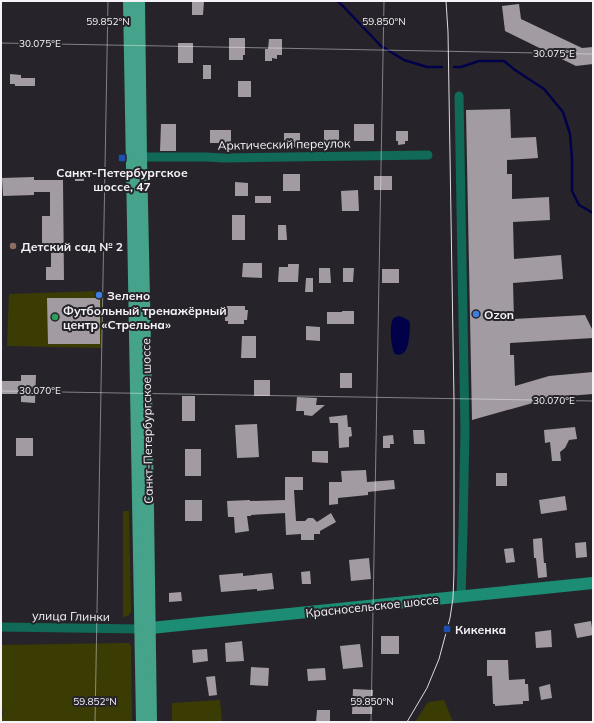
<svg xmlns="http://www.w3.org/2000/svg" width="594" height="723" font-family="Mulish,sans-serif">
	<rect width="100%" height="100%" fill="#26242a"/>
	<!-- green -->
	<g fill="#3b3c04">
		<path d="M101,291L102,348L7,346L9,294Z"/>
		<path d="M123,511H129L131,612L128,616L123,617Z"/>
		<path d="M123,643H129L131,646L132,722H1V718L3,714L1,703V645Z"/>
		<path d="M220,700L222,722H172V703Z"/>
		<path d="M444,700L453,722H415L428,702Z"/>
	</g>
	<!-- water -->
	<path fill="#000149" d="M399,316C404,318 411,319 410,326C409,335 410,359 395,354C391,348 389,325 393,319C395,317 396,317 399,316Z"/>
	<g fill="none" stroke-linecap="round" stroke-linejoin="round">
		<!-- stream -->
		<g stroke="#000149" stroke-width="2.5">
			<path d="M337,1L340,3L381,46L404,60L427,67H442"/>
			<path d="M454,67H461L479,61H504L515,70L544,89L563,112L570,134L572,159V191L579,205L593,213"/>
		</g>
	</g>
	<!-- building -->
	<g fill="#a29ba2">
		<path d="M192,1H204L203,15H192Z"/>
		<path d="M519,4L521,19L582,48L593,47V64L576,66L505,31L502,6Z"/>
		<path d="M229,38H245V55H243V60H229Z"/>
		<path d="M269,39H282V55H277V59L272,58V61H265V49H268Z"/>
		<rect x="178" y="43" width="15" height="20"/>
		<rect x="203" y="65" width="8" height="14"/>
		<path d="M10,74L21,75V78H35V86H15V84H10Z"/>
		<rect x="238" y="81" width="13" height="16"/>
		<path d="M510,109L511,138L536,137L538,158L507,160V174H512V199L549,197L550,220L513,222L514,259L561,255L563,279L513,283L514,319L585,315L593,331V338L510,343V355H514L515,386L549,376L593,372V394L554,397L472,420L466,110Z"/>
		<path d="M161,124H176V151H160Z"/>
		<rect x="354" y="124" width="20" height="17"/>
		<rect x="210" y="130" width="21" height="13"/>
		<rect x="324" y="130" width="15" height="13"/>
		<path d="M396,131H408V141H405V144L398,145V141H396Z"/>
		<rect x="284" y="133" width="16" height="14"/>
		<path d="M75,171H83L84,181H75Z"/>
		<rect x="283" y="174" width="17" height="17"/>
		<rect x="374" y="176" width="18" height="14"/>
		<path d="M34,177V180H63L64,280H46V267H51V244H42V216H50V192H34V195L3,196L2,178Z"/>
		<path d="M235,182L248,183V196H235Z"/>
		<path d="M358,190L359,211H342L341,191Z"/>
		<rect x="255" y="196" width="16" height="7"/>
		<rect x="232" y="215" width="13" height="25"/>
		<path d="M278,225H286L287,240H278Z"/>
		<path d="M243,263H262V278L242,277Z"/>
		<path d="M288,264H299L298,282H278L279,267H288Z"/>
		<path d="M319,268H330L331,283H319Z"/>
		<path d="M343,268H354L353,282H343Z"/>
		<rect x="382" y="269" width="17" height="14"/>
		<path d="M306,278H313V292H305Z"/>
		<path d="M47,298H100V344H48Z"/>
		<path d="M225,306H245V310H248L247,320H244V324H228V321H225Z"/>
		<path d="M342,311H354V324H327V312H342Z"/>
		<path d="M306,326L320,327V341L306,340Z"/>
		<path d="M242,336H256V358H241Z"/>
		<rect x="340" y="373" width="12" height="15"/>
		<path d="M21,375H36L35,403L21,402V394H1V381H21Z"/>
		<rect x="254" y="380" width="16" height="16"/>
		<rect x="182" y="396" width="13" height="25"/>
		<path d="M297,397L317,398L316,405H325L312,416L304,415V411H296Z"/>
		<path d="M347,415L348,427H351L352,436L349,437V447L339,448L338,423H330L329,417Z"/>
		<path d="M257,424L259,457L237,458L235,425Z"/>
		<path d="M575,427L577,439L569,440L565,448L560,452L561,461H552L550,442L545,443L544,430Z"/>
		<path d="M413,430H424L425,444H414Z"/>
		<path d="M393,435L394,444H390V448H383V436Z"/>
		<rect x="16" y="438" width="17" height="18"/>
		<rect x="185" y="449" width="16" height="27"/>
		<path d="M312,451H328V463L312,462Z"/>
		<path d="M366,470L367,482L394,480L395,489L368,492V495L338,498V504L329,505V482H342L341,471Z"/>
		<rect x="496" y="473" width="11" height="13"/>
		<path d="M285,477H303V490H294L296,521H305L308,518H313L317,522L331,513L336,522L320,531V534H314V540H301V534L286,535L285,513L251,515V516H247L249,531L235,533L234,517H228L227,501L250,500V501L285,500Z"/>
		<path d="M565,496L567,510L541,514L539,500Z"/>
		<rect x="185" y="500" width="17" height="21"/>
		<path d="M542,538L544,563H546L547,577L538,578L536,558H534L533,539Z"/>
		<path d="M586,542L587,557L576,558L575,543Z"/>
		<path d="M513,548L515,562L506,563L504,549Z"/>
		<path d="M369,558L371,579L351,581L349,560Z"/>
		<path d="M310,571L311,584H302L301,572Z"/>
		<path d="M243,573V576L272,573L274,589L257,591V589L221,592L219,575Z"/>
		<path d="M181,592L182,601L169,602V593Z"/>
		<path d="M591,621L593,635L577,638L574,624Z"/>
		<path d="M551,630L552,647L536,648L535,632Z"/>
		<rect x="381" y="636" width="18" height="18"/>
		<path d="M242,641L244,661L226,662L225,643Z"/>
		<path d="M360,644L363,667L343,669L340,646Z"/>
		<path d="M207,649L208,661L193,663L192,650Z"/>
		<path d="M487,660H508L509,680L525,679V684H528L529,701H523V704L495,706V704H493L492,676H487Z"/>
		<path d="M251,667L269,668L268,686L250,685Z"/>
		<path d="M325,668L326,680L308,681L307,669Z"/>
		<path d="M215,676L217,695L209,696L206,677Z"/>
		<path d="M550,684L552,698L541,700L539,687Z"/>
		<path d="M353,689L373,690L372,714H352Z"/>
		<path d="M317,710H330V722H316Z"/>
	</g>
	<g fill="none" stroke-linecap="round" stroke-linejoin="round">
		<!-- street -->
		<g stroke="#106a57" stroke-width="9">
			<path d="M459,96L465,430L463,530L461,597"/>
			<path d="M141,157H205L224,158L428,155"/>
			<path d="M1,627L141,629"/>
		</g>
		<!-- secondary -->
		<path stroke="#1c8c74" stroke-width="12" d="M141,629L593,583"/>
		<!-- primary -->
		<g stroke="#45a38b" stroke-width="12">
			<path d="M129,1L142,722"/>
			<path d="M139,1L141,157L147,440L151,722"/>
		</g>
		<!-- tram -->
		<path stroke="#dedce1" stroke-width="1" d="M407,722L427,688L439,659L450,618L453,598L454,572V400L448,32L446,1"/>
	</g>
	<!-- ticks -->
	<path fill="none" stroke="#f5f3f8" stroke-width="1" stroke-opacity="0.45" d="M1,43L593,54M1,391L593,401M95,722L108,1M371,722L384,1"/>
	<!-- markers -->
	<g fill="#1a4fb4" stroke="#26242a" stroke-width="1.5">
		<rect x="118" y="154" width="8" height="8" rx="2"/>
		<rect x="443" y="625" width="8" height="8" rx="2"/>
	</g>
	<circle fill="#8d6e63" stroke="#26242a" stroke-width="1.5" cx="13" cy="246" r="4"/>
	<g fill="#3f7fe0" stroke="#26242a" stroke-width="1.5">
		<circle cx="99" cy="295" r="4"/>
		<circle cx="476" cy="314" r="4"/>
	</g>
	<circle fill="#2e9e5b" stroke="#26242a" stroke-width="1.5" cx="55" cy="317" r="4"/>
	<g text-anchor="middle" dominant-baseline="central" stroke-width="4" stroke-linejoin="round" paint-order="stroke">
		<!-- street labels -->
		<g font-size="12" fill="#f5f3f8" stroke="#26242a">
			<text transform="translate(284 144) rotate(-1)">Арктический переулок</text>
			<text transform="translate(147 421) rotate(-91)">Санкт-Петербургское шоссе</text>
			<text transform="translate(372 606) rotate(-6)">Красносельское шоссе</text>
			<text transform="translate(71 616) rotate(1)">улица Глинки</text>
		</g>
		<!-- poi labels -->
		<g font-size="12" font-weight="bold" fill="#f5f3f8" stroke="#26242a" text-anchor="start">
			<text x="122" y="172" text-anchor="middle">Санкт-Петербургское<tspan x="122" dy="14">шоссе, 47</tspan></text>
			<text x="21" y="246">Детский сад № 2</text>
			<text x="107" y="295">Зелено</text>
			<text x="63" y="310">Футбольный тренажёрный<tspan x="63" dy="14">центр «Стрельна»</tspan></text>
			<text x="484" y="314">Ozon</text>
			<text x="455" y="629">Кикенка</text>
		</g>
	</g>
	<g font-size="10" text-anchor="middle" fill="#f5f3f8" stroke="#26242a" stroke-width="4" stroke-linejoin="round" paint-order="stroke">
		<text x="108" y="25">59.852°N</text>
		<text x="384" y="25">59.850°N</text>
		<text x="40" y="47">30.075°E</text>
		<text x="554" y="57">30.075°E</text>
		<text x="40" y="394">30.070°E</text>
		<text x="554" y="404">30.070°E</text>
		<text x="95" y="705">59.852°N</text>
		<text x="372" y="705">59.850°N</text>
	</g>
	<!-- border -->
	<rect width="594" height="723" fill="none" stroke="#f5f3f8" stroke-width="4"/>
</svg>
